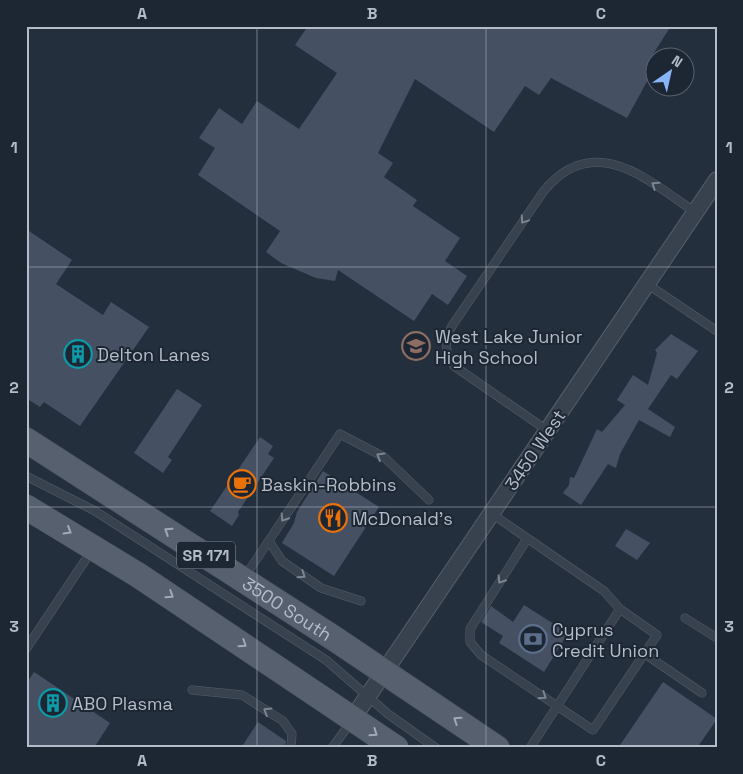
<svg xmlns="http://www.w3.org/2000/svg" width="743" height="774" font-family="'Space Grotesk',sans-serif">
	<rect width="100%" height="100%" fill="#242f3e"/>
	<!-- building -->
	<g fill="#455162">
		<path d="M308,26H671L650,59L656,65L627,118L551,78L539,95L525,86L494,132L415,79L378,153L393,163L384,177L417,200L413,206L460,238L445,261L467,276L448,305L432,294L414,321L338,270L335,281L316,278L281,263L266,252L280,231L198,175L215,148L199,138L219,108L242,124L257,101L299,129L337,73L295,45Z"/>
		<path d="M26,229L72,260L56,284L103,315L111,302L149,327L80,426L44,402L40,407L26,398Z"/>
		<path d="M671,334L698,351L677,379L671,375L648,409L675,427L670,437L639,420L620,454L616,468L608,464L581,505L563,493L569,485L570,477L574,478L597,429L602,432L625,405L617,400L633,375L648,385L657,353L655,350Z"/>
		<path d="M177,389L202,405L168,457L172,460L163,473L134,453Z"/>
		<path d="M260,437L273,446L268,454L274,458L238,512L239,515L232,526L210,511Z"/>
		<path d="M323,471L379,507L334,576L282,543L294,523L297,512Z"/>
		<path d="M626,529L650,543L637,560L615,546Z"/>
		<path d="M524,605L568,633L544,672L499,643L503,636L481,622L491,606L513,622Z"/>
		<path d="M34,672L110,723L94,748H26V684Z"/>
		<path d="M663,682L717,719L697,748H618Z"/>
		<path d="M258,722L286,741L285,748H241Z"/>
	</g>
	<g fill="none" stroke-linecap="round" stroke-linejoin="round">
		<defs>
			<g id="lane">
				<path d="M647,284L717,331"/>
				<path d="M548,431L454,366C444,353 444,340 452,326L543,192C593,130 647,179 695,212"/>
				<path d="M26,476L95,511L326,660L388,714L436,748"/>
				<path d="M492,514L604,591L620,609L530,748"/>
				<path d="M527,539L470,629V642L481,655L593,730L657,635L620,609"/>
				<path d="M269,541L282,561L321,588L361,601"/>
				<path d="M244,578L340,434L384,457L429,500"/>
				<path d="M685,618L717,638"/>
				<path d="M26,649L92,550"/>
				<path d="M645,654L702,693"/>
				<path d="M192,690L242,695L283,721L292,734L291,748"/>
				<path d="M332,748L351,722"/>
			</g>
			<path id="street" d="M353,718L717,180"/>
			<g id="primary">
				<path id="s1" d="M26,440L335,639L497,748"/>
				<path d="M26,507L138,575L396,748"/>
			</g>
		</defs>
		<!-- lane casing -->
		<use href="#lane" stroke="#565f6c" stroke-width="9"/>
		<!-- street casing -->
		<use href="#street" stroke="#565f6c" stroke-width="18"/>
		<!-- primary casing -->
		<use href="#primary" stroke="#414a57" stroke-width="26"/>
		<!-- lane -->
		<use href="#lane" stroke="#38414e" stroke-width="8"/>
		<!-- street -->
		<use href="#street" stroke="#38414e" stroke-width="16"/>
		<!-- primary -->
		<use href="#primary" stroke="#56606e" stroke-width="25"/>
	</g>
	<!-- one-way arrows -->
	<defs><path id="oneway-chevron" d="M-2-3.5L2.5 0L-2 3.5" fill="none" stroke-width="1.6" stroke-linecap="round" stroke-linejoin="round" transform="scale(1.25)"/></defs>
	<g stroke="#7c8592">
		<use href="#oneway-chevron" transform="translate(655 185) rotate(-146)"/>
		<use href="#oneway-chevron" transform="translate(524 220) rotate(124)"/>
		<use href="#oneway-chevron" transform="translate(380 456) rotate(-149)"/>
		<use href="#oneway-chevron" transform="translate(284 518) rotate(123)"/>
		<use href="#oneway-chevron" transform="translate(302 575) rotate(34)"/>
		<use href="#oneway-chevron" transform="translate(501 580) rotate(123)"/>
		<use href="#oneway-chevron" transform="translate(543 696) rotate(34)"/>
		<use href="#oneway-chevron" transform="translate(267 711) rotate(-148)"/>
	</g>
	<g stroke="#a1aab7">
		<use href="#oneway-chevron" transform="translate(68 531) rotate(30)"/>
		<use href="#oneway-chevron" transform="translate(168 531) rotate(-147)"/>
		<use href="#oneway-chevron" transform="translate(170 595) rotate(33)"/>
		<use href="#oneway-chevron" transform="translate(243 644) rotate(34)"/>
		<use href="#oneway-chevron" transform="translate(457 720) rotate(-146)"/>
		<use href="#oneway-chevron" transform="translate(374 733) rotate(35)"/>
	</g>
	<!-- grid -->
	<path fill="none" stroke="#b4bcc9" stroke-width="1" stroke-opacity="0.55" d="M257,26V748M486,26V748M26,267H717M26,507H717"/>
	<!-- icons -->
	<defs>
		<symbol id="school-ring" viewBox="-11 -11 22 22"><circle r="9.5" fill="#1d2633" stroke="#8d6e63" stroke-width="1.5"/><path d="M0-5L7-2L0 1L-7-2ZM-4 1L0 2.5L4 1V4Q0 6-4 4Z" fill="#8d6e63"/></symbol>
		<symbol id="building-ring" viewBox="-11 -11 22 22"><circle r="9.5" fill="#1d2633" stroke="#0f9aa8" stroke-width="1.5"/><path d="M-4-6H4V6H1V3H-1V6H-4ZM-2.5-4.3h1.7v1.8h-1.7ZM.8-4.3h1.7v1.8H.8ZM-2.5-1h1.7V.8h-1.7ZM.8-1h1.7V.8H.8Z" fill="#0f9aa8"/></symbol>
		<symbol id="cafe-ring" viewBox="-11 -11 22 22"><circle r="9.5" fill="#1d2633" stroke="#e8710a" stroke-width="1.5"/><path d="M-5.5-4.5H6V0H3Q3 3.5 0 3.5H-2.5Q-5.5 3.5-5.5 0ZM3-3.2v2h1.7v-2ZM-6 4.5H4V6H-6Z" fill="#e8710a"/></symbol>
		<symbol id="restaurant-ring" viewBox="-11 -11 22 22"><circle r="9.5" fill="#1d2633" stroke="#e8710a" stroke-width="1.5"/><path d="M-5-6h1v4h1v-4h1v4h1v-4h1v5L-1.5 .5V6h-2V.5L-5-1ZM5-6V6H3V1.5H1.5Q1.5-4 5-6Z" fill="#e8710a"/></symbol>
		<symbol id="bank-ring" viewBox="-11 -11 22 22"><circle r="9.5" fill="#1d2633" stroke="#5c6f8a" stroke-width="1.5"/><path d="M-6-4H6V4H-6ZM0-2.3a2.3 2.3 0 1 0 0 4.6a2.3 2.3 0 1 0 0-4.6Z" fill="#5c6f8a"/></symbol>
	</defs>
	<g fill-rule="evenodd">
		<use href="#school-ring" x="400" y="330" width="32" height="32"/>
		<use href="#building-ring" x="62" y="338" width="32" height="32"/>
		<use href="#cafe-ring" x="226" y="468" width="32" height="32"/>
		<use href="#restaurant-ring" x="317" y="502" width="32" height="32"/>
		<use href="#bank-ring" x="517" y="623" width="32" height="32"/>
		<use href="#building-ring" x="37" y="687" width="32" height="32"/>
	</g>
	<g text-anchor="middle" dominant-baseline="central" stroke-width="4" stroke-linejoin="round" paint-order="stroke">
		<!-- shield labels -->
		<rect fill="#1d2633" stroke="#878f9c" stroke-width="1" x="177" y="541.5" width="58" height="27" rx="4"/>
		<g font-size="16" font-weight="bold" fill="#b4bcc9">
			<text x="206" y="555">SR 171</text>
		</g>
		<!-- poi labels -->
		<g font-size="18" fill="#b4bcc9" stroke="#1d2633" text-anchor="start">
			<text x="435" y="336">West Lake Junior<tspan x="435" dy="21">High School</tspan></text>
			<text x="97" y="354">Delton Lanes</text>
			<text x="261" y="484">Baskin-Robbins</text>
			<text x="352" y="518">McDonald's</text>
			<text x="552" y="629">Cyprus<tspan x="552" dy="21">Credit Union</tspan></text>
			<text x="72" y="703">ABO Plasma</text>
		</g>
		<!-- street labels -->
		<g font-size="18" fill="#b4bcc9" stroke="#1d2633">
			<text transform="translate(535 450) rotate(-56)">3450 West</text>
			<text stroke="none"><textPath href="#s1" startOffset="311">3500 South</textPath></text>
		</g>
	</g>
	<!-- border -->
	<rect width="743" height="774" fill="none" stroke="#1d2633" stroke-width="55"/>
	<!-- north arrow -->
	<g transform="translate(670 72) rotate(34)"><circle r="24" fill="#1d2633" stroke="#59626f"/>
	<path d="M0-4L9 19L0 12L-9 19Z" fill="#8ab4f8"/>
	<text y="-8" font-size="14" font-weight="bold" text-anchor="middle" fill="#b4bcc9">N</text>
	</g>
	<rect x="28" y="28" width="688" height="718" fill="none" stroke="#b4bcc9" stroke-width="2"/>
	<g font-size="16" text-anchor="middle" font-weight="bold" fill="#b4bcc9">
		<text x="142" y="19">A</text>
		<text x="372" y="19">B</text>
		<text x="601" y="19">C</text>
		<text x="14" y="153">1</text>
		<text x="729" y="153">1</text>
		<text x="14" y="393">2</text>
		<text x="729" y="393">2</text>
		<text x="14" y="632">3</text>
		<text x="729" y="632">3</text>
		<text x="142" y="766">A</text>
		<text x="372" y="766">B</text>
		<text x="601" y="766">C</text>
	</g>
</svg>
